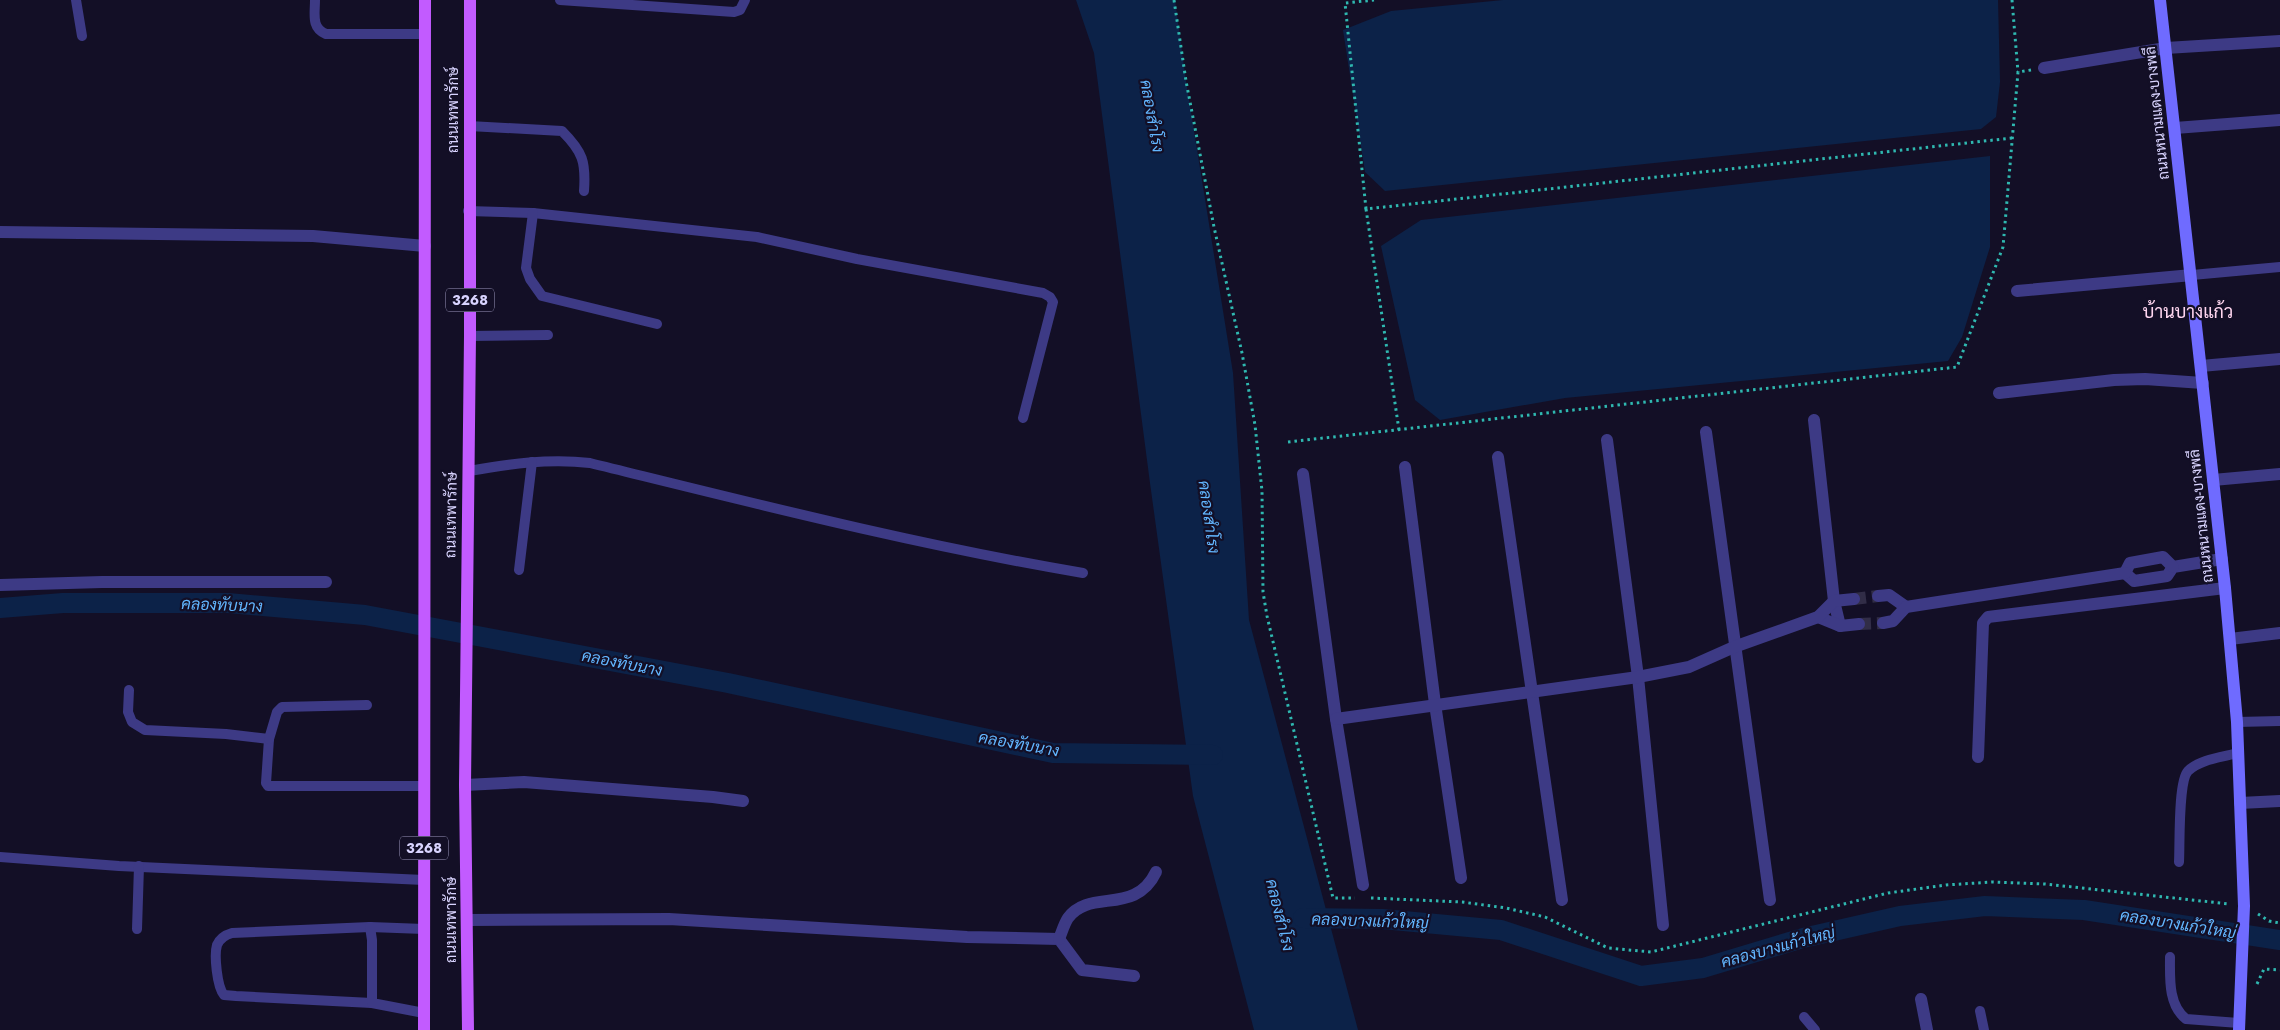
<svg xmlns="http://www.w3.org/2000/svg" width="2280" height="1030" font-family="Jost,Sarabun,sans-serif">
	<rect width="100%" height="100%" fill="#130f26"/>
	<!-- water -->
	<g fill="#0c2248">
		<path d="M1076,0H1175L1186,81L1233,373L1249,620L1358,1030H1254L1193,796L1150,483L1094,53Z"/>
		<path d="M1503,0H1998L2000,82L1996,117L1981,129L1385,191L1365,172L1343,30L1391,11Z"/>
		<path d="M1990,156V247L1962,337L1948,361L1565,398L1440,420L1415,400L1381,246L1421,220Z"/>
	</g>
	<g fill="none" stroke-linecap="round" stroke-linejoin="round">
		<!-- canal -->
		<g stroke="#0c2248" stroke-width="20">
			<path d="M0,608L63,603H228L365,615L728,683L1053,753L1213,755"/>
			<path d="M1303,918L1382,919L1501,930L1641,976L1703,968L1803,938L1900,916L1985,906L2084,910L2280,940"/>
		</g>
		<!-- minor-tunnel -->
		<g stroke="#312d47" stroke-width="12" stroke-dasharray="12 6" stroke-linecap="butt">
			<path d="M1854,599L1878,596"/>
			<path d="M1859,624L1883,623"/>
		</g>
		<!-- path -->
		<g stroke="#2fb8b0" stroke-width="3" stroke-dasharray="2.5 4" stroke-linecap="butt">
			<path d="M1174,0L1186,81L1214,227L1242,353L1255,425L1262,491L1263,592L1267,616L1333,898H1355"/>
			<path d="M2012,0L2018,72"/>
			<path d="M1366,209L1345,3L1374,0"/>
			<path d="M1399,430L1366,209L2012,138"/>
			<path d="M1288,442L1957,367L2003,247L2018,72L2031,70"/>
			<path d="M1371,898L1462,902L1506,908L1545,917L1608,948L1651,952L1888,893L1946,885L1993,882L2045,884L2229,904"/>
			<path d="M2258,914L2269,921L2280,923"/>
			<path d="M2257,984L2264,969L2280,970"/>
		</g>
		<!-- service -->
		<g stroke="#3d3a85" stroke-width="10">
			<path d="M76,0L82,36"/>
			<path d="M315,0C315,14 311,28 326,34H425"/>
			<path d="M560,0L734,12L740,10L745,0"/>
			<path d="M469,126L562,131C583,152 586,162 584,191"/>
			<path d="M468,211L533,213L757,237L857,259L1043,293L1050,297L1053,302L1023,418"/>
			<path d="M533,213L526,268L530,279L542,296L657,324"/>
			<path d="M2192,275L2280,267"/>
			<path d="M470,336L548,335"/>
			<path d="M469,471C509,464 549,458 590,463C753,503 917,545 1083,573"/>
			<path d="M519,570L532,462"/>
			<path d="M129,690L128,712L132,722L145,730L226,734L269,739L266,783L268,786H424"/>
			<path d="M2237,722L2280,721"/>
			<path d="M269,739L277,712L282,707L367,705"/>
			<path d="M0,857L119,866L424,880"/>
			<path d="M2179,862C2180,845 2178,781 2188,771C2200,759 2223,757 2238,753"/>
			<path d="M370,927L232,933C225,935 220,938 217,945C214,955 217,987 224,995L236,996L372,1003"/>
			<path d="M137,929L139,866"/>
			<path d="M424,929L370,927L372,940V1003L424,1013"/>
			<path d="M2170,957C2170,978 2168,1005 2186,1019L2239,1023"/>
			<path d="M1980,1011L1984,1030"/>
			<path d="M1804,1017L1815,1030"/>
		</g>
		<!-- minor -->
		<g stroke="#3d3a85" stroke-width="12">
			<path d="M2044,68L2166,48L2280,41"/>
			<path d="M2175,128L2280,120"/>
			<path d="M0,232L313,236L425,246"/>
			<path d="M2017,291L2192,275"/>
			<path d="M2201,366L2280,359"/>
			<path d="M1999,393L2114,380L2145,379L2203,383"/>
			<path d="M1814,420L1834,601L1840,626"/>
			<path d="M1706,432L1770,900"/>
			<path d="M1607,440L1638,677L1663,925"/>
			<path d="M1498,457L1562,900"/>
			<path d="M1405,467L1435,704L1461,878"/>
			<path d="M1303,474L1336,719L1363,885"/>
			<path d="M2213,480L2280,474"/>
			<path d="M2125,573L2134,581L2167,576L2173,567L2222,559"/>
			<path d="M2125,573L2130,563L2163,557L2173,567"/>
			<path d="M0,585L102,582H326"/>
			<path d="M1878,596L1889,595L1906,607"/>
			<path d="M1818,617L1840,626L1859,624"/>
			<path d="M1883,623L1893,621L1906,607L2125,573"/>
			<path d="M2230,639L2280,633"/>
			<path d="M1336,719L1638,677L1689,667L1734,647L1818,617L1834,601L1854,599"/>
			<path d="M1978,757L1983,623L1988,617L2225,588"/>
			<path d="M465,785L524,782L713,797L743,801"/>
			<path d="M2240,803L2280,801"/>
			<path d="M468,920L669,919L967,937L1059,939L1082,970L1134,976"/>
			<path d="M1059,939C1062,932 1064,924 1068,918C1090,888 1135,916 1156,872"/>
			<path d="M1921,999L1927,1030"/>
		</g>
		<!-- secondary -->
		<path stroke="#6f6bff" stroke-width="12" d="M2160,0L2225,588L2237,722L2244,906L2239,1030"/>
		<!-- primary -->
		<g stroke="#c25bff" stroke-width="12">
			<path d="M424,1030L425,0"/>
			<path d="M468,1030L465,785L470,336V0"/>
		</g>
	</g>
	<g text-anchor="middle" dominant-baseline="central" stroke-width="4.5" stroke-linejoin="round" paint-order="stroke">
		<!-- shield labels -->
		<g fill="#130f26" stroke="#9e99be" stroke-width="1">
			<rect x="446" y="288.5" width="48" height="23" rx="4"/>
			<rect x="400" y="836.5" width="48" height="23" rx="4"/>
		</g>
		<g font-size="14" font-weight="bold" fill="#d9d4ff">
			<text x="470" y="300">3268</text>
			<text x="424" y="848">3268</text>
		</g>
		<!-- street labels -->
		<g font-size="15" fill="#d9d4ff" stroke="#130f26">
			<text transform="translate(453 110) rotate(-90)">ถนนเทพารักษ์</text>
			<text transform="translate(2157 113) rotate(-96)">ถนนหนามแดง-บางพลี</text>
			<text transform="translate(451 515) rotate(-89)">ถนนเทพารักษ์</text>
			<text transform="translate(2201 516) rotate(-96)">ถนนหนามแดง-บางพลี</text>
			<text transform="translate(451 920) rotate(-90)">ถนนเทพารักษ์</text>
		</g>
		<!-- water labels -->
		<g font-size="16" font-style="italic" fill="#62b6ff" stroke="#130f26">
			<text transform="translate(1152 116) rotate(80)">คลองสำโรง</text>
			<text transform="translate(1209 517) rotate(82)">คลองสำโรง</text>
			<text transform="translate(222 605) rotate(2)">คลองทับนาง</text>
			<text transform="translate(622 663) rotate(11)">คลองทับนาง</text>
			<text transform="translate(1019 744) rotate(10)">คลองทับนาง</text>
			<text transform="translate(1280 915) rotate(76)">คลองสำโรง</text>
			<text transform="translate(1370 921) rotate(2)">คลองบางแก้วใหญ่</text>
			<text transform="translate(2178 924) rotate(9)">คลองบางแก้วใหญ่</text>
			<text transform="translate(1778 947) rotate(-15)">คลองบางแก้วใหญ่</text>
		</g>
		<!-- quarter labels -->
		<g font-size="18" fill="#ffd6f0" stroke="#130f26">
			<text x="2188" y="312">บ้านบางแก้ว</text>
		</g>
	</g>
</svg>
